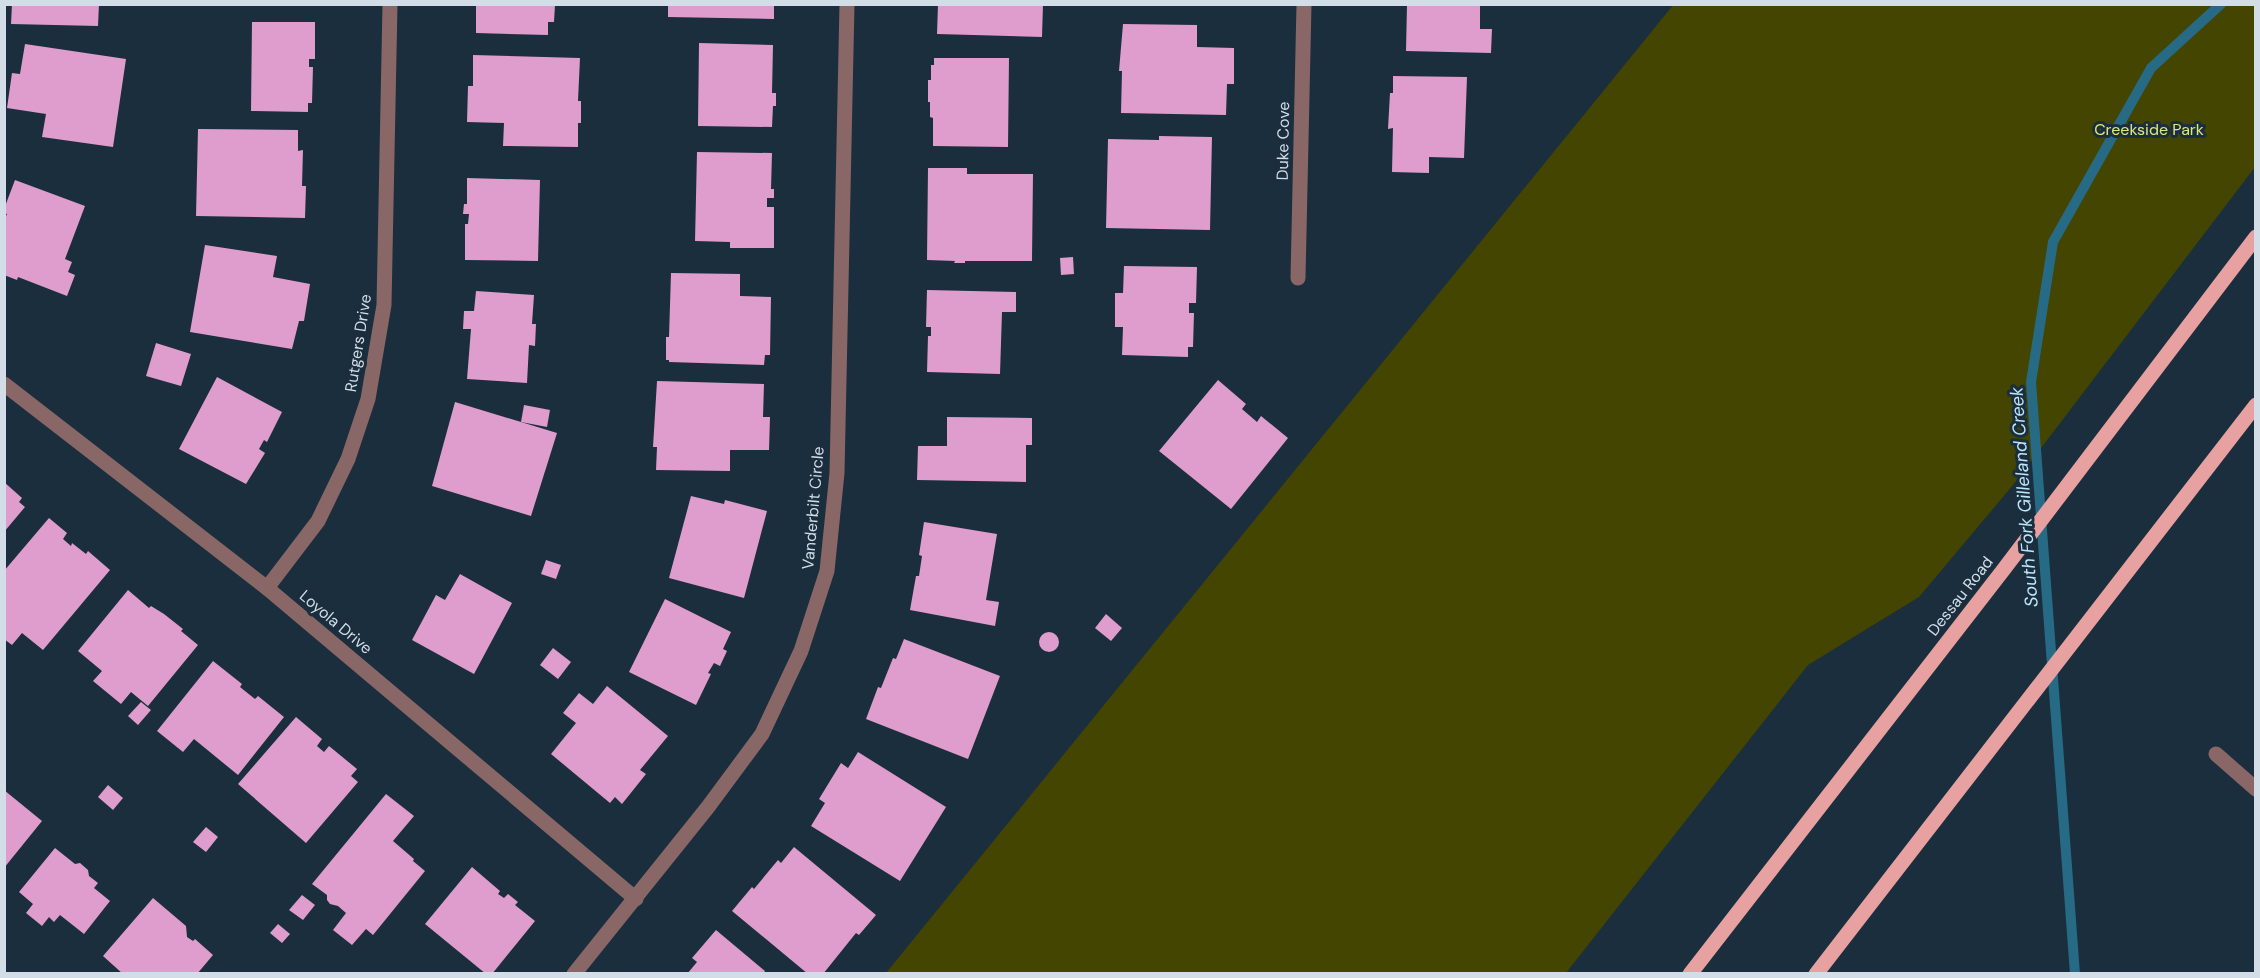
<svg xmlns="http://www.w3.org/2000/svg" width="2260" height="978" font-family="'DM Sans',sans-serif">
	<rect width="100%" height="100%" fill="#1b2e3d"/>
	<!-- green -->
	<path fill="#434500" d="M1674,4L2255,5V167L2013,485L1919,597L1808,665L1566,973H886Z"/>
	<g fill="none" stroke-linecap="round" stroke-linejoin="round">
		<!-- stream -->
		<path stroke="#276a86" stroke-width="10" d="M2075,974L2031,382L2053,242L2151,68L2221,4"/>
	</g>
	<!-- building -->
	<g fill="#de9dcd">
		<path d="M12,4H99L98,26L11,24Z"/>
		<path d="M668,4H774V19L668,17Z"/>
		<path d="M938,4H1043L1042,37L937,34Z"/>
		<path d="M1407,4H1480V29H1492L1491,53L1406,51Z"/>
		<path d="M476,5H555L554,22H548V35L476,33Z"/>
		<path d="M252,22H315V59H309V67H313L312,103H308V112L251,111Z"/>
		<path d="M1123,24L1197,25V47L1234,48V84H1227L1226,115L1121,113L1122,71H1119Z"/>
		<path d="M699,43L773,45L772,93H776V106H773L772,127L698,126Z"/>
		<path d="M25,44L126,59L113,147L42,137L46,114L7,108L12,73L20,74Z"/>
		<path d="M473,55L580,58L578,101H581V123H578V147L503,146L504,123L467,122L468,86H473Z"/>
		<path d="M934,58H1009L1008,147L933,146V118L930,117V102H928V80H931V65H934Z"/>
		<path d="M1393,76L1467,77L1464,158L1429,157V173L1392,172L1393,128L1388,129L1390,93H1393Z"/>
		<path d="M198,129L298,130V151L303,150L302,186H306L305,218L196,216Z"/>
		<path d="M1159,136L1212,137L1210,230L1106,228L1108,139L1159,140Z"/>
		<path d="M697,152L772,153L771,189H774V198H767V207H774V248H730V242L695,241Z"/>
		<path d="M928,168H967V174H1033L1032,261H965V263H954L955,261L927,260Z"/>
		<path d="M467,178L540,180L538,261L465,260V224H468L469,214H463L464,204H467Z"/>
		<path d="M15,180L85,206L65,259L72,262L68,272L75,275L67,296L18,277L17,280L4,275V220L7,214L4,213V209Z"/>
		<path d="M205,245L277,256L273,277L310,284L304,321H299L292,349L190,332Z"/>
		<path d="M1073,257L1074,274L1061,275L1060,258Z"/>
		<path d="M1124,266L1197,267L1196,303H1189V313H1194L1193,347H1188V357L1122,355L1123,327H1115V293H1123Z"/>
		<path d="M671,273L740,274V296L771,297L770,355H765L764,365L669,362V360H666V337H669Z"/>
		<path d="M927,290L1016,292V312H1002L1000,374L927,372L928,336H931V327H926Z"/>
		<path d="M476,291L534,295L532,324H536L535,346L529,345L527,383L467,379L471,329H463L464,311H474Z"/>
		<path d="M156,343L191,354L181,386L146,376Z"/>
		<path d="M217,377L282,412L267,442L264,440L259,449L265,453L246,484L179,449Z"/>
		<path d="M1218,380L1246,404L1242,409L1257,422L1261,416L1288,438L1231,509L1159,451Z"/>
		<path d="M657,381L764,384L763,417H770L769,450H730V471L656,470L657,447H653Z"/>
		<path d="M455,402L557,433L531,516L432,486Z"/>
		<path d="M524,405L550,410L547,427L521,422Z"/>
		<path d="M947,417L1032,418V445H1026V482L917,480L918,446H947Z"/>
		<path d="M4,482L22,498L19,502L25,507L4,532Z"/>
		<path d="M691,496L724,504L725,500L767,511L744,598L669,578Z"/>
		<path d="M49,518L67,533L63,539L71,546L72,543L86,554L88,551L110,570L43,650L22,633L12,645L4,639V571Z"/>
		<path d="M924,522L997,534L986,600L999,602L995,626L910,610L916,576H919L922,556L919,555Z"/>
		<path d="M546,560L561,565L556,579L541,574Z"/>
		<path d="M460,574L512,603L474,674L412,640L436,595L445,600Z"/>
		<path d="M128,590L149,608L151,606L164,614L183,629L181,631L198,645L148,706L131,692L121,704L93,681L102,671L78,651Z"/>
		<path d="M665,599L731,632L723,649L727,651L720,666L714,663L708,673L711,674L696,705L629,672Z"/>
		<path d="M1106,614L1122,628L1111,641L1095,628Z"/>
		<circle cx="1049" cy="642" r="10"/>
		<path d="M904,639L1000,676L968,759L866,719L878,687L881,688L893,658L896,659Z"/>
		<path d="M553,648L571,662L558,679L540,665Z"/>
		<path d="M213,661L242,684L240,687L255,699L258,696L284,717L238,775L194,739L183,752L157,731Z"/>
		<path d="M607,686L668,736L640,770L646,774L622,804L615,797L610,803L551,754L576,723L563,713L579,693L593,704Z"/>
		<path d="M141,702L151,710L138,725L128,716Z"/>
		<path d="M296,717L322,739L317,746L324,752L329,746L357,769L351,776L358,782L306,843L238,784Z"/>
		<path d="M858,752L946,807L900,881L811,826L825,803L819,799L841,763L848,768Z"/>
		<path d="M108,785L123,798L113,810L98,797Z"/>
		<path d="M4,790L42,821L4,868Z"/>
		<path d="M386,794L414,816L393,841L414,859L413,861L425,871L373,935L366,929L352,945L333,930L346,913L338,906L330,904L327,900V895L312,884Z"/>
		<path d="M206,827L218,837L206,852L193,842Z"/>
		<path d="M794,847L876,915L859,935L856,933L823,974H808L732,911L752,887L754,889L778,860L781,863Z"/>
		<path d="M55,848L75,864L80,863L88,870L89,876L98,883L94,888L110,901L84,934L60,915L54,922L49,917L42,926L26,913L33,904L19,892Z"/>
		<path d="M472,867L500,891L498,894L504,898L508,894L518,902L515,905L535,921L492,974H486L425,924Z"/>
		<path d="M302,895L315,905L303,920L289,910Z"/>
		<path d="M153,898L186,926L187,937L193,941L195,939L213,955L197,974H123L103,956Z"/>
		<path d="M278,924L290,934L282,943L270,933Z"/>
		<path d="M716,930L765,971L763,974H687L697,962L692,958Z"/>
	</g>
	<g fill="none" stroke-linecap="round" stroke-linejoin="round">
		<!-- minor -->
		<g stroke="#896767" stroke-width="15">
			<path d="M1298,278L1304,4"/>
			<path d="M4,384L267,588L636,899"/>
			<path d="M267,588L318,521L348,459L368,399L384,305L390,4"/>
			<path d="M2216,754L2256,789"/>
			<path d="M574,974L708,807L762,734L801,651L827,571L837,473L847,4"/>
		</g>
		<!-- major -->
		<g stroke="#e7a1a1" stroke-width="15">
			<path d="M1690,974L2004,569L2256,237"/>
			<path d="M1816,974L2256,405"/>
		</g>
	</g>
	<g text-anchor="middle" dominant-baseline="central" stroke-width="6" stroke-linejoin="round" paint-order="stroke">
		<!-- park labels -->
		<g font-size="16" fill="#e1e77e" stroke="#1b2e3d">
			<text x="2149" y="129">Creekside Park</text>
		</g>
		<!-- street labels -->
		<g font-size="16" fill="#d2dde8" stroke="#1b2e3d">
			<text transform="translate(1283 141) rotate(-89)">Duke Cove</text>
			<text transform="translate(358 343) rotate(-81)">Rutgers Drive</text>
			<text transform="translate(813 508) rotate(-85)">Vanderbilt Circle</text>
			<text transform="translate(1960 596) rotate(-52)">Dessau Road</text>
			<text transform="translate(336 622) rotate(40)">Loyola Drive</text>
		</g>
		<!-- water labels -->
		<g font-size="18" font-style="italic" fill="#bde6fb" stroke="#1b2e3d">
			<text transform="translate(2024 497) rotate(-94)">South Fork Gilleland Creek</text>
		</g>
	</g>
	<!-- border -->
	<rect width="2260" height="978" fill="none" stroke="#d2dde8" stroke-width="12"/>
</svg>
